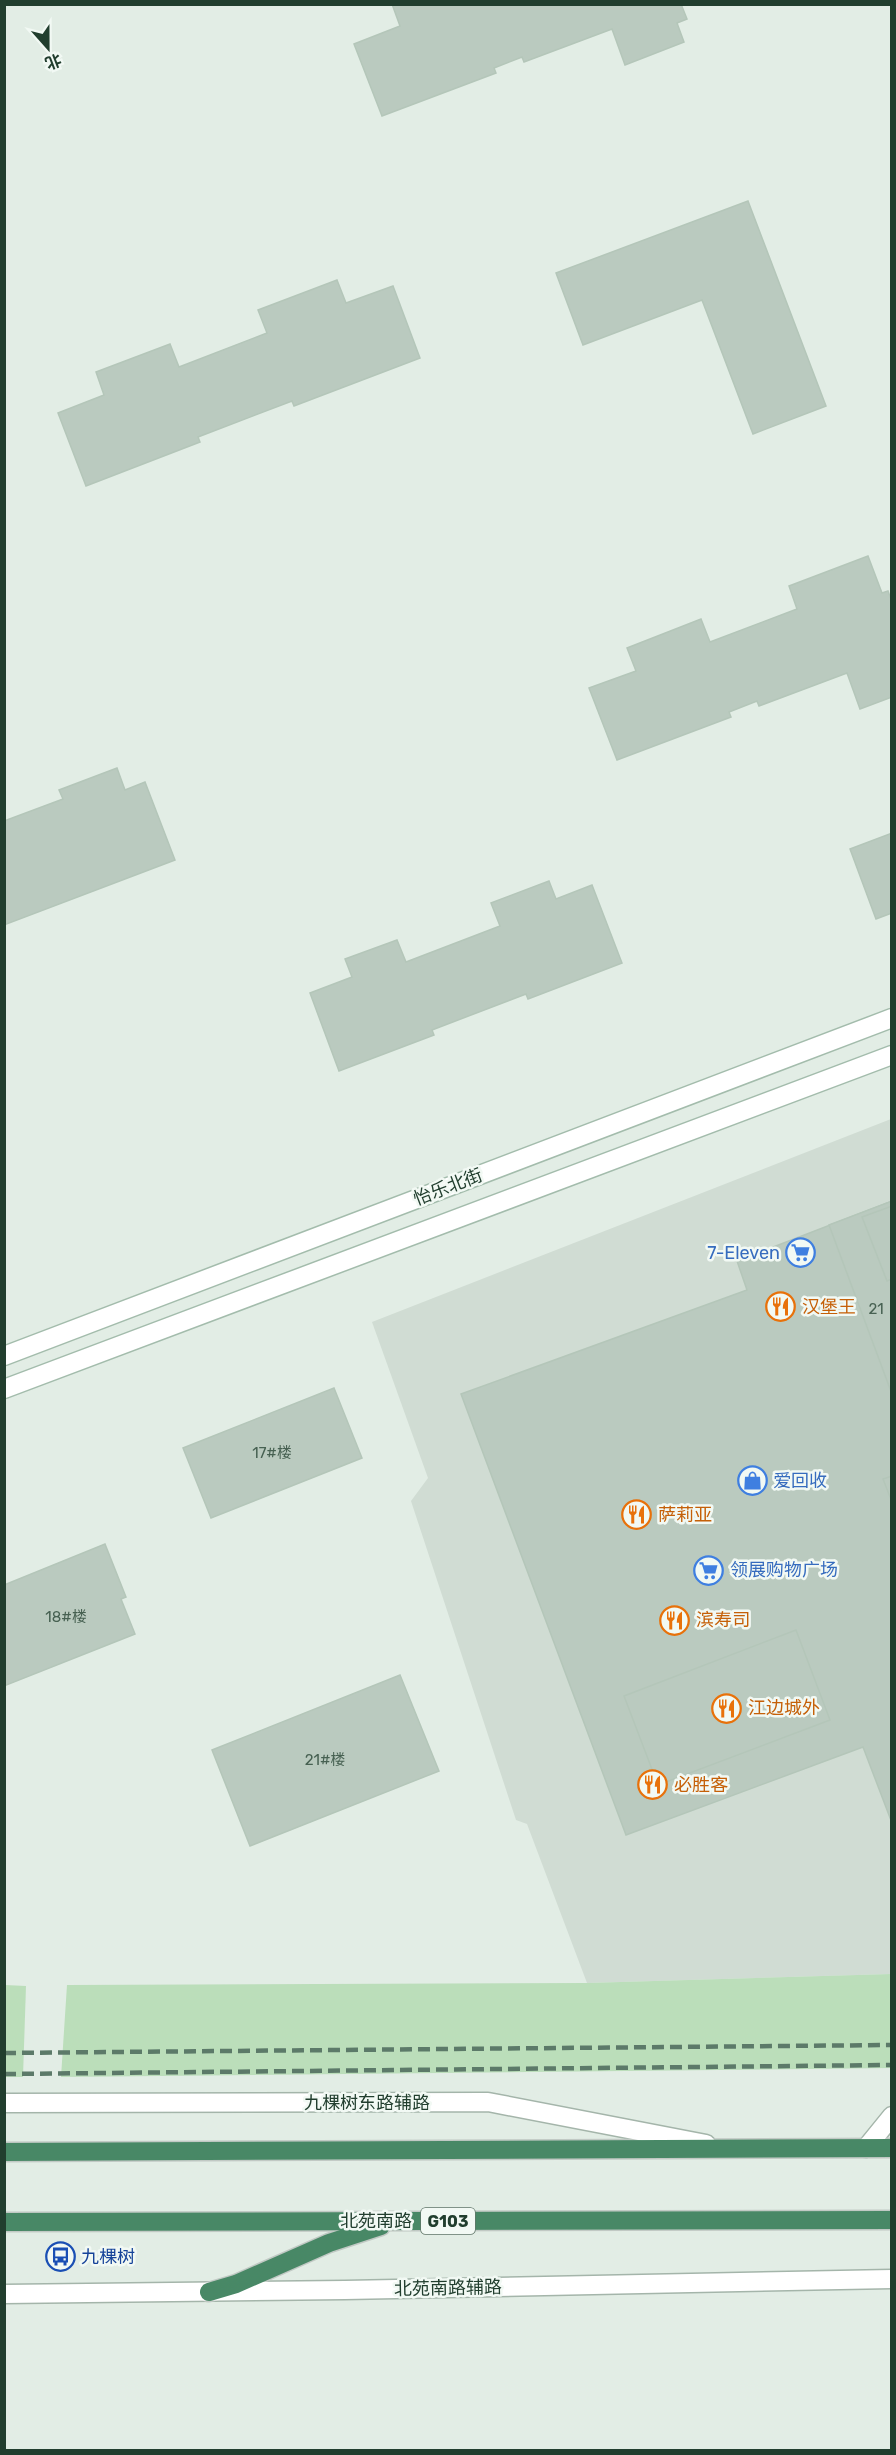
<svg xmlns="http://www.w3.org/2000/svg" width="896" height="2455" font-family="Rubik,'Noto Sans SC',sans-serif">
	<rect width="100%" height="100%" fill="#e2ede5"/>
	<!-- built -->
	<path fill="#d0dcd3" d="M891,1119V1974L587,1983L527,1824L516,1820L411,1501L428,1478L372,1322Z"/>
	<!-- green -->
	<g fill="#bbdeba">
		<path d="M891,1974V2068L61,2077L67,1985L587,1983Z"/>
		<path d="M5,1985L26,1986L23,2077H5Z"/>
	</g>
	<!-- building -->
	<g fill="#bacabf" stroke="#b4c6b9" stroke-width="1.5">
		<path d="M392,4H681L687,19L677,23L684,42L625,65L612,29L524,62L522,57L494,68L496,73L382,116L354,44L400,26Z"/>
		<path d="M748,201L826,406L753,434L702,300L583,345L556,273Z"/>
		<path d="M337,280L346,303L393,286L420,358L294,406L292,401L198,437L200,442L86,486L58,413L104,395L96,372L170,344L179,367L267,333L258,310Z"/>
		<path d="M868,556L882,593L888,591L892,602V697L860,709L847,673L759,706L757,701L729,712L731,717L617,760L589,688L636,671L627,648L701,619L710,642L797,609L789,586Z"/>
		<path d="M117,768L125,790L145,782L175,860L4,925V821L63,799L59,790Z"/>
		<path d="M892,833V913L876,919L850,849Z"/>
		<path d="M549,881L556,899L592,885L622,963L528,999L526,994L432,1030L434,1035L339,1071L310,993L352,977L345,959L397,940L406,962L500,926L491,903Z"/>
		<path d="M892,1201V1823L863,1747L626,1835L461,1394L747,1290L737,1261Z"/>
		<path d="M892,1201V1394L829,1225Z"/>
		<path d="M892,1206V1279L887,1281L862,1217Z"/>
		<path d="M334,1388L362,1458L211,1518L183,1448Z"/>
		<path d="M892,1476V1502L883,1479Z"/>
		<path d="M105,1544L126,1597L121,1599L135,1634L4,1686V1585Z"/>
		<path d="M796,1630L830,1720L658,1785L624,1696Z"/>
		<path d="M400,1675L439,1771L250,1846L212,1750Z"/>
	</g>
	<g fill="none" stroke-linecap="round" stroke-linejoin="round">
		<defs>
			<path id="minor" d="M866,2148L892,2116"/>
			<g id="tertiary">
				<path d="M4,2103L488,2102L706,2144"/>
				<path d="M4,2294L345,2290L892,2279"/>
			</g>
			<g id="secondary">
				<path d="M4,1356L892,1018"/>
				<path d="M4,1389L892,1055"/>
			</g>
			<g id="trunk">
				<path d="M4,2152L892,2148"/>
				<path d="M4,2222L892,2220"/>
				<path d="M209,2292L236,2284L329,2243L381,2226"/>
			</g>
		</defs>
		<!-- minor casing -->
		<use href="#minor" stroke="#a4b5aa" stroke-width="21"/>
		<!-- tertiary casing -->
		<use href="#tertiary" stroke="#a4b5aa" stroke-width="21"/>
		<!-- secondary casing -->
		<use href="#secondary" stroke="#a3bcac" stroke-width="21"/>
		<!-- trunk casing -->
		<use href="#trunk" stroke="#c1c9c4" stroke-width="21"/>
		<!-- minor -->
		<use href="#minor" stroke="#fff" stroke-width="18"/>
		<!-- tertiary -->
		<use href="#tertiary" stroke="#fff" stroke-width="18"/>
		<!-- secondary -->
		<use href="#secondary" stroke="#fff" stroke-width="18"/>
		<!-- trunk -->
		<use href="#trunk" stroke="#488866" stroke-width="18"/>
		<!-- rail -->
		<g stroke="#5c7a69" stroke-width="4.5" stroke-dasharray="12 6" stroke-linecap="butt">
			<path d="M4,2053L892,2045"/>
			<path d="M4,2074L892,2065"/>
		</g>
	</g>
	<!-- icons -->
	<defs>
		<symbol id="supermarket-ring" viewBox="-11 -11 22 22"><circle r="9.5" fill="#f2f9f4" stroke="#3f7fe0" stroke-width="1.5"/><path d="M-6-5.5h2.5l.6 2H6L4.5 2H-2.5L-4.4-4H-6ZM-1.5 3.2a1.3 1.3 0 1 0 .1 0ZM3 3.2a1.3 1.3 0 1 0 .1 0Z" fill="#3f7fe0"/></symbol>
		<symbol id="restaurant-ring" viewBox="-11 -11 22 22"><circle r="9.5" fill="#f2f9f4" stroke="#e8710a" stroke-width="1.5"/><path d="M-5-6h1v4h1v-4h1v4h1v-4h1v5L-1.5 .5V6h-2V.5L-5-1ZM5-6V6H3V1.5H1.5Q1.5-4 5-6Z" fill="#e8710a"/></symbol>
		<symbol id="shop-ring" viewBox="-11 -11 22 22"><circle r="9.5" fill="#f2f9f4" stroke="#3f7fe0" stroke-width="1.5"/><path d="M-5-2.5h2.3a2.7 3.5 0 0 1 5.4 0H5L5.5 6h-11ZM-1.5-2.5h3a1.5 2.3 0 0 0-3 0Z" fill="#3f7fe0"/></symbol>
		<symbol id="bus-ring" viewBox="-11 -11 22 22"><circle r="9.5" fill="#f2f9f4" stroke="#1a4fb4" stroke-width="1.5"/><path d="M-5-6H5V4H4V6H2V4H-2V6H-4V4H-5ZM-3.5-4V0h7V-4ZM-3.5 1.2v1.5H-2V1.2ZM2 1.2v1.5H3.5V1.2Z" fill="#1a4fb4"/></symbol>
	</defs>
	<g fill-rule="evenodd">
		<use href="#supermarket-ring" x="784" y="1236" width="33" height="33"/>
		<use href="#restaurant-ring" x="764" y="1290" width="33" height="33"/>
		<use href="#shop-ring" x="736" y="1464" width="33" height="33"/>
		<use href="#restaurant-ring" x="620" y="1498" width="33" height="33"/>
		<use href="#supermarket-ring" x="692" y="1554" width="33" height="33"/>
		<use href="#restaurant-ring" x="658" y="1604" width="33" height="33"/>
		<use href="#restaurant-ring" x="710" y="1692" width="33" height="33"/>
		<use href="#restaurant-ring" x="636" y="1768" width="33" height="33"/>
		<use href="#bus-ring" x="44" y="2240" width="33" height="33"/>
	</g>
	<g text-anchor="middle" dominant-baseline="central" stroke-width="5" stroke-linejoin="round" paint-order="stroke">
		<!-- number labels -->
		<g font-size="15" fill="#476152">
			<text x="876" y="1309">21</text>
			<text x="272" y="1453">17#楼</text>
			<text x="66" y="1617">18#楼</text>
			<text x="325" y="1760">21#楼</text>
		</g>
		<!-- shield labels -->
		<rect fill="#f2f9f4" stroke="#607669" stroke-width="1.5" x="421" y="2208" width="54" height="26" rx="4.5"/>
		<g font-size="16" font-weight="bold" fill="#213e2e">
			<text x="448" y="2221">G103</text>
		</g>
		<!-- street labels -->
		<g font-size="18" fill="#213e2e" stroke="#f2f9f4">
			<text transform="translate(448 1187) rotate(-21)">怡乐北街</text>
			<text x="367" y="2103">九棵树东路辅路</text>
			<text x="376" y="2221">北苑南路</text>
			<text transform="translate(448 2288) rotate(-1)">北苑南路辅路</text>
		</g>
		<!-- shop labels -->
		<g font-size="18" fill="#366cbe" stroke="#f2f9f4" text-anchor="start">
			<text x="780" y="1253" text-anchor="end">7-Eleven</text>
			<text x="773" y="1481">爱回收</text>
			<text x="730" y="1570">领展购物广场</text>
		</g>
		<!-- food labels -->
		<g font-size="18" fill="#c56008" stroke="#f2f9f4" text-anchor="start">
			<text x="802" y="1307">汉堡王</text>
			<text x="658" y="1515">萨莉亚</text>
			<text x="696" y="1620">滨寿司</text>
			<text x="748" y="1708">江边城外</text>
			<text x="674" y="1785">必胜客</text>
		</g>
		<!-- transit labels -->
		<g font-size="18" fill="#164399" stroke="#f2f9f4" text-anchor="start">
			<text x="81" y="2257">九棵树</text>
		</g>
	</g>
	<!-- border -->
	<rect width="896" height="2455" fill="none" stroke="#213e2e" stroke-width="12"/>
	<!-- north arrow -->
	<g transform="translate(48 48) rotate(159)" stroke="#f2f9f4" stroke-width="4.5" paint-order="stroke">
	<path d="M0-4.5L10 22L0 15L-10 22Z" fill="#213e2e"/>
	<text y="-9" font-size="16" font-weight="bold" text-anchor="middle" fill="#213e2e">北</text>
	</g>
</svg>
